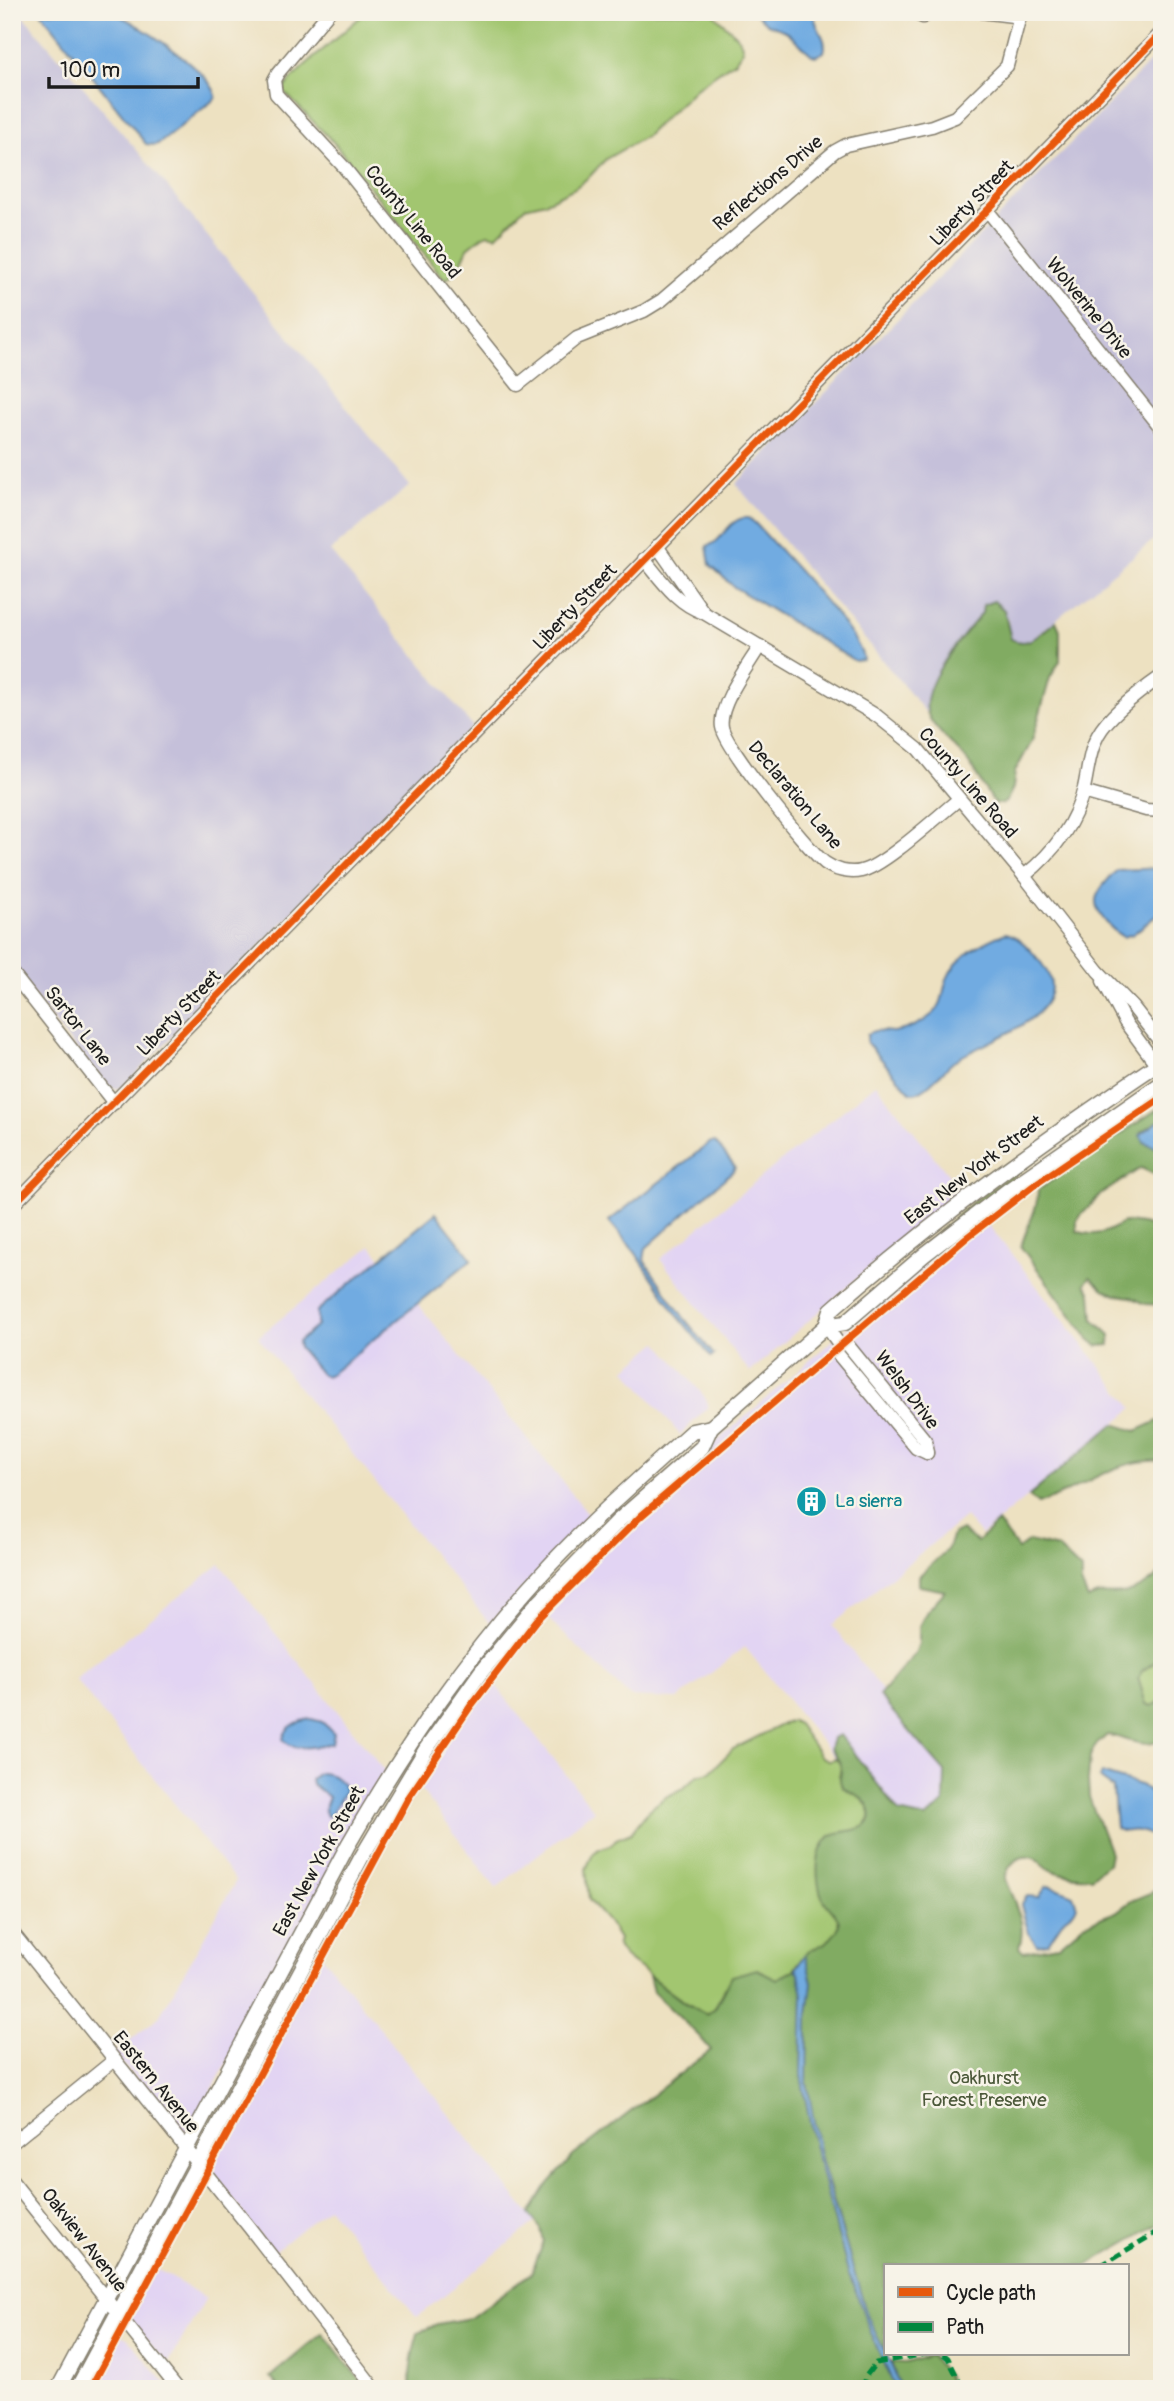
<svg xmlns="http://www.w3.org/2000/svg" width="1174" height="2401" font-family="Pangolin,sans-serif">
	<rect width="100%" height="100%" fill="#f7f3e8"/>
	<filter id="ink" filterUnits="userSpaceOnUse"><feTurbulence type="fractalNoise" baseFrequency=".0143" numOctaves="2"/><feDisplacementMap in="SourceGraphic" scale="14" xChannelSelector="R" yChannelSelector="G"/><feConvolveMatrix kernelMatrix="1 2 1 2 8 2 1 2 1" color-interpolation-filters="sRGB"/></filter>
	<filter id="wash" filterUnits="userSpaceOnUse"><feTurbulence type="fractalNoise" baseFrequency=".00686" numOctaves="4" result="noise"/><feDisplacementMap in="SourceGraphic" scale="28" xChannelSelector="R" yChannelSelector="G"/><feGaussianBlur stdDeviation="1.57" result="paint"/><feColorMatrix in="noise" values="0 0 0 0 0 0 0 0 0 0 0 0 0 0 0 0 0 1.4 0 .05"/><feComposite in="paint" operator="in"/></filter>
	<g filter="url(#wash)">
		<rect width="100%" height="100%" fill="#ede1c1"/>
		<!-- built -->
		<g fill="#e2d4f3">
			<path d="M876,1084L962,1192L886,1253L750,1372L660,1259Z"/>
			<path d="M982,1217L1133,1408L981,1535L965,1517L832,1625L966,1800L900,1831L856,1784L745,1647L677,1699L630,1697L539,1610L584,1562L663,1488L862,1315Z"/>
			<path d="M371,1246L590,1516L490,1624L258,1337Z"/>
			<path d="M658,1342L704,1396L708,1404L707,1408L680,1435L626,1369Z"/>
			<path d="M220,1564L385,1771L185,2140L114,2053L159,2017L236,1881L75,1679Z"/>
			<path d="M487,1674L594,1810L496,1888L413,1779Z"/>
			<path d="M318,1951L535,2222L417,2317L328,2207L272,2253L212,2170L208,2161L210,2153Z"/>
			<path d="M150,2265L206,2298L167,2365L132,2322L129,2312V2305Z"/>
			<path d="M122,2336L128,2338L170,2389H83L108,2342L114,2337Z"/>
		</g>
		<!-- industrial -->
		<g fill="#c5c0da">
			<path d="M12,12H20L162,180L410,486L330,551L473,727L123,1087L115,1089L104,1084L12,969Z"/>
			<path d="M1162,50V420L1151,429L1162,445V533L1027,643L1020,644L1010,639L1008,619L983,605L982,613L934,677L927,705L928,715L736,484Z"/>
		</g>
		<!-- green -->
		<g fill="#a2c66f" stroke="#5f7146" stroke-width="2">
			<path d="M366,12H713C722,25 741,34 743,50L735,61L696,88L646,136L606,159L589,177L575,188L546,202L525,207L496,236L488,234L483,236L468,248L458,270L445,280L334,143L282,90L302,68Z"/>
			<path d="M1058,1141L917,1254L916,1252L970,1204Z"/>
			<path d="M1162,1657V1701L1152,1706L1146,1704L1138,1678L1142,1671Z"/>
			<path d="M792,1721L798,1724L821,1757L830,1761L835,1758C842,1764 841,1769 839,1776C854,1791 891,1817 855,1831C845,1835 837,1831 828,1838L825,1902C842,1917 845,1932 823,1945C817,1948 810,1947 805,1954C797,1964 795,1972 783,1977C765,1984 743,1984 724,1988L715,2008L707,2014C681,2002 663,1986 641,1969C631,1961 623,1958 617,1946L619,1939L608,1922L589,1900L586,1869L593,1854L599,1849L611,1845L616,1839L631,1833L648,1811L664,1798L684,1788L698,1775L710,1772L733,1749L783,1724Z"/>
		</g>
		<!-- forest -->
		<g fill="#81ab62" stroke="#4e643f" stroke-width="2">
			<path d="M994,601L1004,610L1011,639C1029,649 1041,632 1056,621L1060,630V661L1050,678L1032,741L1015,772L1013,788L1007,800L1002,804H996C983,790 977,774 966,759C955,745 939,735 930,719C913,690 965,634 982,613L983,605Z"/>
			<path d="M1162,1106V1119L1141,1132L1144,1142L1162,1150V1185L1156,1175L1141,1168L1100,1195L1077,1220V1231C1093,1238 1110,1232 1123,1222C1139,1223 1153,1223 1162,1238V1305L1145,1304L1131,1297L1116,1295L1103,1289L1090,1277L1085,1284L1091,1293L1093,1319L1110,1335V1345L1098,1346L1090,1340L1021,1247C1026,1227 1038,1211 1038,1190Z"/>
			<path d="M1162,1419V1461C1116,1457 1080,1490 1038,1504L1029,1496L1114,1424L1136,1431Z"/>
			<path d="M998,1522L1018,1549L1029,1541L1058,1548L1081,1570V1583L1088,1599C1103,1591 1107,1596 1122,1594C1137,1592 1152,1582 1162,1571V1657L1142,1671L1138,1678L1146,1704L1152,1706L1162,1701V1740C1141,1750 1127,1737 1107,1735L1095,1746L1090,1756L1088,1781L1089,1797L1110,1853L1108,1864L1091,1877C1079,1876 1063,1876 1051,1870C1046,1868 1043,1863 1038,1860C1021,1851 1008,1863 1005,1879C1013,1901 1028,1923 1019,1947L1023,1952L1058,1946L1084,1924L1116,1912L1131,1901L1162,1888V2222L1085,2266H885V2353L874,2334L865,2309L817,2144L807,2083L808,2013L812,1983L805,1954C814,1947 823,1946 831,1938C848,1920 834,1916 825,1902C817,1891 816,1868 819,1855C822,1847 826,1837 834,1834C846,1829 875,1833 870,1811C867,1796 852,1795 843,1787C837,1781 842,1773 841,1766C840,1760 833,1753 830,1748L833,1739L840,1735L899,1812L926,1818L944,1803L945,1772L879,1696L915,1654L919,1643V1626L927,1611L945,1591L919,1586V1576L947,1550L953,1534L962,1530L977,1542Z"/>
			<path d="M757,1969L777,1979L796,1969L799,1973L803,1995L801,2075L815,2148L848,2271L873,2338L896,2389H867L865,2383H860L855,2389H411C408,2370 413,2351 418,2333L437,2324L470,2318L531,2273L544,2242L541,2229L529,2214L545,2188L573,2156L711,2050L699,2036L653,1992L649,1976L686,2004L707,2014L715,2008L731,1976Z"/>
			<path d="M323,2333L367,2389H280L270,2377Z"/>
			<path d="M931,2355L947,2376L950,2389H900L891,2362L906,2363Z"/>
		</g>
		<!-- water -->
		<g fill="#71abe1" stroke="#46647e" stroke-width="2">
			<path d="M41,12H112C135,21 216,74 216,98L160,143L155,145L146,144Z"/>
			<path d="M754,12H814C813,27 829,38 824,52L816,56L812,55L786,31L767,24Z"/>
			<path d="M743,518H748L755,523C774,545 865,638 863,660L855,661L734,587L710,565L707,546C723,542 726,522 743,518Z"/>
			<path d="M1162,868V911L1133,934L1123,937C1113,931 1097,915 1096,903C1094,893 1110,877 1117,870Z"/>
			<path d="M1006,933C1021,937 1033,953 1042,964C1081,1014 985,1040 956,1060C944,1068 925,1095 911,1093L867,1043V1034C876,1028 883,1032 893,1032C908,1030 922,1023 933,1014C944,1004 942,992 947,979C956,956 984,941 1006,933Z"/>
			<path d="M1162,1119V1150L1144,1142L1140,1135Z"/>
			<path d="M711,1142H715L735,1167L733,1171L646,1248L644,1260L684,1318L714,1355L711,1357L677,1315L635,1252L609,1221Z"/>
			<path d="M436,1213L472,1259L332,1373L326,1376L321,1374L299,1348L298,1342L317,1326V1311Z"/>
			<path d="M311,1719L322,1722L334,1733L332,1743C318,1746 292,1753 283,1739C286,1725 299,1721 311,1719Z"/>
			<path d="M319,1773C331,1773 342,1779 345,1791L330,1816H327L324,1810L329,1797L312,1784L311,1779Z"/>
			<path d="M1101,1773L1140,1785L1162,1803V1811L1156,1815L1162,1826V1837C1152,1839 1148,1832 1139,1831C1128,1829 1125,1835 1116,1828L1113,1788L1099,1778Z"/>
			<path d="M1051,1886L1073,1895L1077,1906L1073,1912L1064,1919L1048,1943L1037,1945L1029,1934L1021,1905L1027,1896L1039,1897L1046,1887Z"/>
			<path d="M805,1954L812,1983L808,2013L807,2083L821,2161L865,2309C875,2337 892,2360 900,2389H896L873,2338L848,2271L815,2148L801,2075L803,1995L799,1973L796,1969Z"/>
		</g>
	</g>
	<g filter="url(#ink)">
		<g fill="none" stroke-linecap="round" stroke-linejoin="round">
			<defs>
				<g id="minor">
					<path d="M329,12L278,73L274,80L276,94L343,166L518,385L577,338L644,311L662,300L835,151L846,145L932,126L955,117L1007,66L1021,12"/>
					<path d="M911,12L923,17L932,12"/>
					<path d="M981,12L1021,17"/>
					<path d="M987,210L1162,429"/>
					<path d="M644,559C662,581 677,604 704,613L657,546"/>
					<path d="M704,613L877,716L918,749L1024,876L1098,971L1133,1007L1162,1044"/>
					<path d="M760,646C748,666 718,705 722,727C725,747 807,849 825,863C835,870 849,874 861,871C883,867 938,816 959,799"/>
					<path d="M1083,792L1146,810L1162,811"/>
					<path d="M1024,876C1053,853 1075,825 1084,788C1088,771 1089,751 1098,735C1109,714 1142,690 1162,676"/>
					<path d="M12,973L114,1103"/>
					<path d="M1103,981L1125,1022L1162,1072"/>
					<path d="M12,1206L1162,32"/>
					<path d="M826,1326L839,1344H847L925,1440L927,1453"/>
					<path d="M839,1344L837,1353L916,1448L927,1453"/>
					<path d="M12,1932L249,2227L375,2389"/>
					<path d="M12,2143L114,2060"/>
					<path d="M12,2181L178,2389"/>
				</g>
				<g id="major">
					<path d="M826,1326L831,1310C935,1218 1047,1138 1162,1061"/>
					<path d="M58,2389L348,1845C406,1745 470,1650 549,1566C594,1518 643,1475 692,1431L711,1427"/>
					<path d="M77,2389L361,1858L426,1749L480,1673L534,1607L618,1521L702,1447L711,1427L826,1326L845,1323L924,1255L1007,1191L1162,1083"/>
				</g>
			</defs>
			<!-- minor casing -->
			<use href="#minor" stroke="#847e6e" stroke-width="15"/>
			<!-- major casing -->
			<use href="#major" stroke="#847e6e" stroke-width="17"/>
			<!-- minor -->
			<use href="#minor" stroke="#fff" stroke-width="12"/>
			<!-- major -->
			<use href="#major" stroke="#fff" stroke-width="14"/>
			<!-- quiet -->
			<g stroke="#00873e" stroke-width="5" stroke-dasharray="10 5" stroke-linecap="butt">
				<path d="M1100,2266L1162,2229"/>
				<path d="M943,2354L948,2358L963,2389"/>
				<path d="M862,2389L865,2377L876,2363L926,2354"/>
			</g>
			<defs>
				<g id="cycleway">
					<path d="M12,1206L1162,32"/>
					<path d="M90,2389L409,1797L470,1707L537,1620L641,1516L966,1238L1037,1183L1162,1098"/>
				</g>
			</defs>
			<!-- cycleway casing -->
			<use href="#cycleway" stroke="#f7f3e8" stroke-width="11"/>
			<!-- cycleway -->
			<use href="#cycleway" stroke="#e8590c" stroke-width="7"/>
		</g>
	</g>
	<!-- icons -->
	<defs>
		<symbol id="building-disc" viewBox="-11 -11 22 22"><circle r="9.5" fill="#0f9aa8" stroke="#f7f3e8"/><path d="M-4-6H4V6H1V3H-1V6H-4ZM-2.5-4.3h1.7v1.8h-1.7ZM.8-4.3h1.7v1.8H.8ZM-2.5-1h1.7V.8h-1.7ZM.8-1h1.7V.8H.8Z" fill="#fff"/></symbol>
	</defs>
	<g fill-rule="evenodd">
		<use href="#building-disc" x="794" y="1484" width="35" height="35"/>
	</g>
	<g text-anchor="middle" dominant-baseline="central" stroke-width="5" stroke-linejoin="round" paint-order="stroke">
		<!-- street labels -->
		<g font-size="19" fill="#1c1c1c" stroke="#f7f3e8">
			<text transform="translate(768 183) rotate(-40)">Reflections Drive</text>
			<text transform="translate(972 203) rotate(-46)">Liberty Street</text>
			<text transform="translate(413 222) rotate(51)">County Line Road</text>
			<text transform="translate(1089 308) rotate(51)">Wolverine Drive</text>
			<text transform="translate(575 607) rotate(-46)">Liberty Street</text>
			<text transform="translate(968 783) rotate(49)">County Line Road</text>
			<text transform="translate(795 795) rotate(50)">Declaration Lane</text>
			<text transform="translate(179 1013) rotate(-46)">Liberty Street</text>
			<text transform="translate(78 1026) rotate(52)">Sartor Lane</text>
			<text transform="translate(974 1170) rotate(-37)">East New York Street</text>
			<text transform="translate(907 1390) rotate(53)">Welsh Drive</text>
			<text transform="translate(319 1861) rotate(-61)">East New York Street</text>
			<text transform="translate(156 2082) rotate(51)">Eastern Avenue</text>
			<text transform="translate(84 2240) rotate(52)">Oakview Avenue</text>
		</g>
		<!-- culture labels -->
		<g font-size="19" fill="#0d838f" stroke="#f7f3e8" text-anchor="start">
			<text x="835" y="1501">La sierra</text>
		</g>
		<!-- park labels -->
		<g font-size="19" fill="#4b5839" stroke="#f7f3e8">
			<text x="984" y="2078">Oakhurst<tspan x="984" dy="22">Forest Preserve</tspan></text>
		</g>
	</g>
	<!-- margin -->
	<rect width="1174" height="2401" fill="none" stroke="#f7f3e8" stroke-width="42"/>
	<!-- legend -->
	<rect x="884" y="2264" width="245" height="91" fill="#f7f3e8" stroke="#9f9d96" stroke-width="2"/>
	<rect x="898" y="2287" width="35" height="10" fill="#e8590c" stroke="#9f9d96" stroke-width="2"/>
	<text x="946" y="2300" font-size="21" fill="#1c1c1c">Cycle path</text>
	<rect x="898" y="2322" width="35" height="10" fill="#00873e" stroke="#9f9d96" stroke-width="2"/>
	<text x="946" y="2334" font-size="21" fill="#1c1c1c">Path</text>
	<!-- scale -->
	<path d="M49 77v10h149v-10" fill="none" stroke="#1c1c1c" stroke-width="3.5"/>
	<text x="60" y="77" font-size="21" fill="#1c1c1c" stroke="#f7f3e8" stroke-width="5" paint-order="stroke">100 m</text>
</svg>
